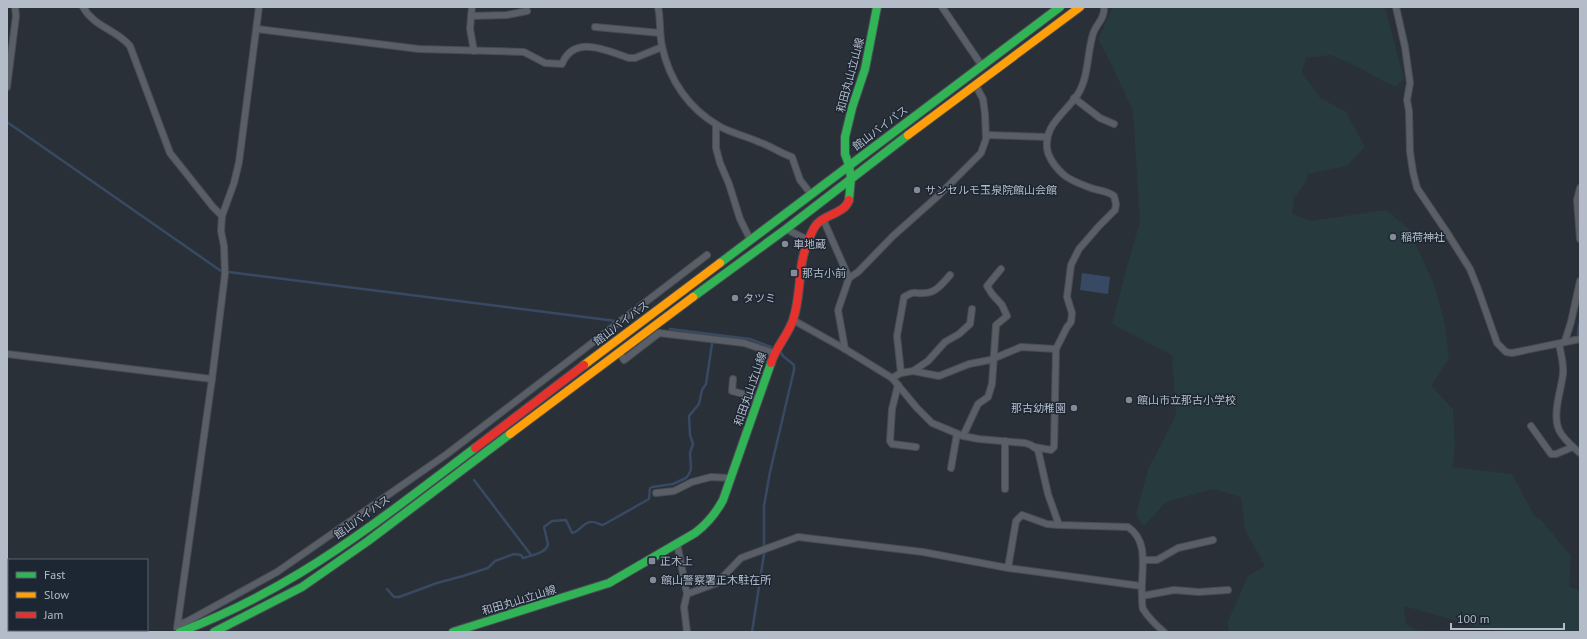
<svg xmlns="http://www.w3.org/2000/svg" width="1587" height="639" font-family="'PT Sans','Noto Sans JP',sans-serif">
	<rect width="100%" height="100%" fill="#2a3038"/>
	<!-- green -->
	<path fill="#273a3e" d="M1113,7H1385L1404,79L1395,87L1354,65L1331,55L1306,58L1302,72L1320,98L1346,112L1365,147L1347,166L1307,174L1306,181L1294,198L1292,214L1311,221L1386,210L1408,228L1434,284L1445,324L1449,358L1431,386L1453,409L1455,447L1452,467L1512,474L1535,517L1542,521L1571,556L1569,586L1580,591V632H1503L1478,627L1404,606L1406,624L1420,632H1229L1228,621L1248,576L1265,566L1245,530L1241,497L1213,489L1166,502L1144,526L1136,515L1148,470L1176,415L1172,355L1112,324L1128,263L1140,222L1133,111L1111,63L1098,39Z"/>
	<!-- water -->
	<path fill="#384963" d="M1082,273L1110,277L1108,294L1080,290Z"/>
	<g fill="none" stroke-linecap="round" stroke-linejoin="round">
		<!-- stream -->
		<g stroke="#384963" stroke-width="2.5">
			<path d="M7,122L221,271L616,321"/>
			<path d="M670,329L750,339L771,347"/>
			<path d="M1580,338L1578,333L1580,322"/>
			<path d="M474,480L531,555"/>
			<path d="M387,589L394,597H399L437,583L463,576L488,568L495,561L514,554L521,555L523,558C530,556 547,553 548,544L544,527L552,521L566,520L572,533C580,532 583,522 591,522C595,521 599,525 603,525L649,499L650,488L652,487L673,484L686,478L689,474L691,469L690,453L693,444L690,435L689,416L699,404L702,390L706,384L712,344"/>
			<path d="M752,632L764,554V506L770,472L794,370V365L783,356L780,351"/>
		</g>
		<defs>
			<g id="street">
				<path d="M83,7C95,28 116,29 130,46L170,153L213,207L222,216"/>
				<path d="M472,7L470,29L474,51"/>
				<path d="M658,7C661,20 659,33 662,46C669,80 689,109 719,126C731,133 746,136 759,142C771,146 780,153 792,157L800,180L811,194"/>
				<path d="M942,7L982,66"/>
				<path d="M1396,7L1405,47L1410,83L1407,100L1409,111L1410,152L1413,172L1417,188L1446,231L1470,269L1478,289L1497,343L1506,352L1512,353L1580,339"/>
				<path d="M471,16L507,15L527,11"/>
				<path d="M595,27L660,33"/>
				<path d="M257,29L419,49L524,52L545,63L562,64C574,34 607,51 629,58H635L662,47"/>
				<path d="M7,87L16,16L15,7"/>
				<path d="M1074,98L1100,118L1114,124"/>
				<path d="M716,125V148L720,163L729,184L740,219L750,239"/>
				<path d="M986,135L1047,137"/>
				<path d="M1580,188L1577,200L1580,239"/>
				<path d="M823,219L849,278"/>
				<path d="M786,229L808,240"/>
				<path d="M793,320L845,349L892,378L917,408L932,423L963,436L979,439L1025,443L1031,445L1038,450L1048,494L1059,525L1128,527C1151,542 1140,574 1142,596C1142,600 1142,606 1143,609C1148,617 1157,626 1164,632"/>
				<path d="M1565,341L1571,322L1580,281"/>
				<path d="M1559,344C1561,354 1564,364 1563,374C1561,391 1552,414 1559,430C1563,439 1573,447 1580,453"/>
				<path d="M845,349L838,310L849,278L858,272L893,236L939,195L981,153L986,139L985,114L983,99L976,86"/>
				<path d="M619,352L624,360L659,333L744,343L774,353"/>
				<path d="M7,354L212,379"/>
				<path d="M913,371L928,361L945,342L959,334L970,324L972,309"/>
				<path d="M901,373L897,336L904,297C916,290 913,294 925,293C936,293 943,283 950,275"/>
				<path d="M892,378L901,373L913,371L939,376L969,364L990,360L1021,347L1056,349"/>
				<path d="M733,379L732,391L758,398"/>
				<path d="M898,385L892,409L890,441L892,444L916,447"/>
				<path d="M1531,426L1551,454H1556L1573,447"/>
				<path d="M963,436L978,404L988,397L992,384L996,325L1007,316L1002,305L992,294L987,286L1001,269"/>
				<path d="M1034,447L1051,450L1054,447L1056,349L1067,327L1071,322L1072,313L1067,297L1071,265L1079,249L1099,226L1115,210L1116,204L1114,196C1108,191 1099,191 1091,188C1083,185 1071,181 1064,175C1057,169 1051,161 1048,153C1041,126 1066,113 1078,94C1089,76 1087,53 1093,34C1096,24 1105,19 1104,7"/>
				<path d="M951,468L957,434"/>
				<path d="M1005,489V441"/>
				<path d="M656,493L674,491L692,482L711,477L730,478"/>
				<path d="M677,543L687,594L684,607L687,632"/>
				<path d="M1144,560H1157L1178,548L1213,540"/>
				<path d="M1008,568L1016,521L1022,515L1047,524L1059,525"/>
				<path d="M687,594L717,583L741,558L798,537L923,552L1008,568L1141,586"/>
				<path d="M1142,596L1174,590L1199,592L1228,590"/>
				<path d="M178,625L188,621L277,572L447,454L707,255"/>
				<path d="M177,628L212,379L225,274L224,246L221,231L222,216L234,183L239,162L259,7"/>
			</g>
			<g id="fast">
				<path d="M849,200L851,178L849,165L845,154V137L852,108L865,69L877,7"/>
				<path d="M720,263L1060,7"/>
				<path d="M693,297L786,229L908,135"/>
				<path d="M180,632C222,616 262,596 300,573C361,536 418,491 475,448"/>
				<path d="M214,632L302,587L368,541L510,434"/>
				<path d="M453,632L609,583L695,533C707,524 716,513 723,500L771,363"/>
			</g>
			<g id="slow">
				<path d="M908,135L1080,7"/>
				<path d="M584,365L720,263"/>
				<path d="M510,434L693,297"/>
			</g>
			<g id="jam">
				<path d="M771,363C776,347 788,335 793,320C802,294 797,264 809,239C811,234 814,226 818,223C827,214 845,213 849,200"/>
				<path d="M475,448L584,365"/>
			</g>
		</defs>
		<!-- street casing -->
		<use href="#street" stroke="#484c53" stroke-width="8"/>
		<!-- fast casing -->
		<use href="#fast" stroke="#484c53" stroke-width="10"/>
		<!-- slow casing -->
		<use href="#slow" stroke="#484c53" stroke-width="10"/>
		<!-- jam casing -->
		<use href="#jam" stroke="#484c53" stroke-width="10"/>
		<!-- street -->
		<use href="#street" stroke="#5a5e66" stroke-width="6"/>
		<!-- fast -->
		<use href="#fast" stroke="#30b455" stroke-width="8"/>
		<!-- slow -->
		<use href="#slow" stroke="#ff9f0a" stroke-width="8"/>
		<!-- jam -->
		<use href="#jam" stroke="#e5322d" stroke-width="8"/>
	</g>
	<!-- markers -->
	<g fill="#848b96" stroke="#1d2633" stroke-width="1.5">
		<circle cx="917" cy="190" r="4"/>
		<circle cx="1393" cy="237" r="4"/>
		<circle cx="785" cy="244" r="4"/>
		<rect x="790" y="269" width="8" height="8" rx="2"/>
		<circle cx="735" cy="298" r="4"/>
		<circle cx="1129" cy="400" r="4"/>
		<circle cx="1074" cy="408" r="4"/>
		<rect x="648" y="557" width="8" height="8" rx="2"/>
		<circle cx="653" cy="580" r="4"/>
	</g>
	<g text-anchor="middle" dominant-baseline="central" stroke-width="3" stroke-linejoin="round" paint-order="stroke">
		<!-- street labels -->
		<g font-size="11" fill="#b4bcc9" stroke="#1d2633">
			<text transform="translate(850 75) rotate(-75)">和田丸山立山線</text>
			<text transform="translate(880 128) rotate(-37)">館山バイパス</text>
			<text transform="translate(621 323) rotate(-37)">館山バイパス</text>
			<text transform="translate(750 389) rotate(-71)">和田丸山立山線</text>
			<text transform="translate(362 517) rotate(-36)">館山バイパス</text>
			<text transform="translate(519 600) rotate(-17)">和田丸山立山線</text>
		</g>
		<!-- poi labels -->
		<g font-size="11" fill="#b4bcc9" stroke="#1d2633" text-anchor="start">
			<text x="925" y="190">サンセルモ玉泉院館山会館</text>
			<text x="1401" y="237">稲荷神社</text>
			<text x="793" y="244">車地蔵</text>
			<text x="802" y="273">那古小前</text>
			<text x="743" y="298">タツミ</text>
			<text x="1137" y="400">館山市立那古小学校</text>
			<text x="1066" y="408" text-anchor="end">那古幼稚園</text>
			<text x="660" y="561">正木上</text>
			<text x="661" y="580">館山警察署正木駐在所</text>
		</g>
	</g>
	<!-- border -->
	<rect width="1587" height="639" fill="none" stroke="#b4bcc9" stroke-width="16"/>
	<!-- legend -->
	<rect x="8" y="559" width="140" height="72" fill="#1d2633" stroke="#59626f"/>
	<rect x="16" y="572" width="20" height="6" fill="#30b455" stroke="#59626f"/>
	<text x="44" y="579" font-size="12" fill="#b4bcc9">Fast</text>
	<rect x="16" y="592" width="20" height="6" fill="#ff9f0a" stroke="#59626f"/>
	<text x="44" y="599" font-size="12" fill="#b4bcc9">Slow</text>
	<rect x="16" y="612" width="20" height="6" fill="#e5322d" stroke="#59626f"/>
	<text x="44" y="619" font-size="12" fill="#b4bcc9">Jam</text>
	<!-- scale -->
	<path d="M1451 623v6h113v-6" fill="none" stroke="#b4bcc9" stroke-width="2"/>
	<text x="1457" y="623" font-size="12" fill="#b4bcc9" stroke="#1d2633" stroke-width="3" paint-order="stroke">100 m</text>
</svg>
